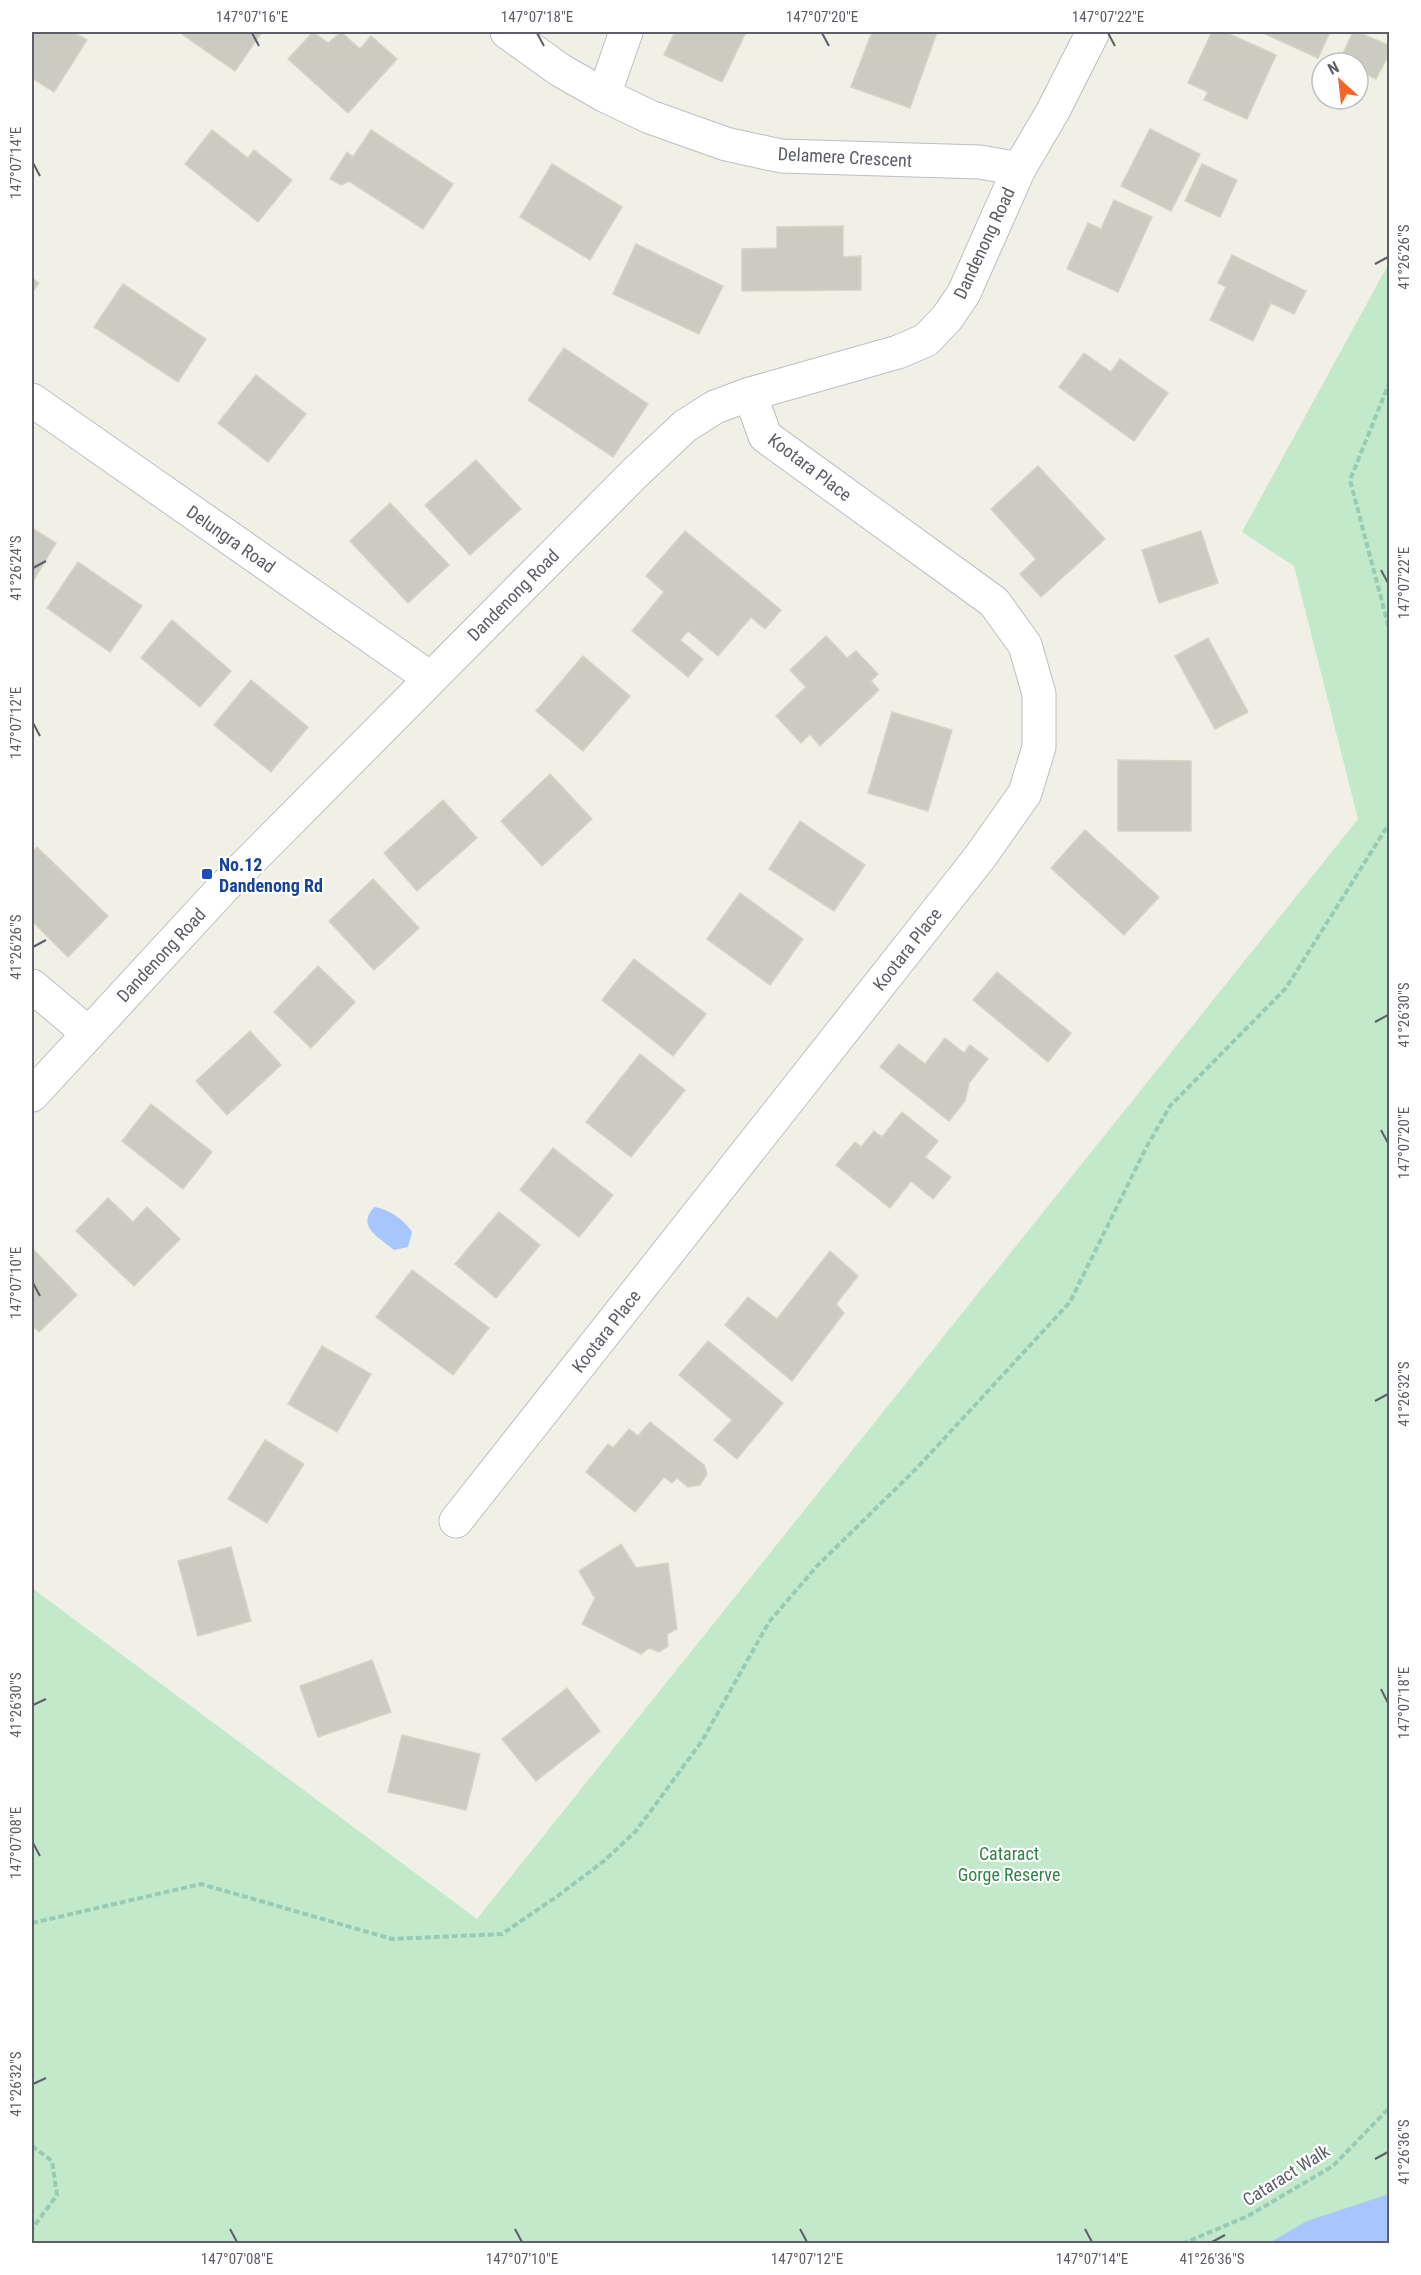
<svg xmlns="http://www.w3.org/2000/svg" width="1421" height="2275" font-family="'Roboto Condensed',sans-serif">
	<rect width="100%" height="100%" fill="#f0f0e6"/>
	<!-- green -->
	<path fill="#c1e9ca" d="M1389,263V2243H32V1588L477,1919L1358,819L1294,566L1242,532Z"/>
	<!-- water -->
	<g fill="#a7c5ff">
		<path d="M374,1207C388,1209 404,1219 412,1232L408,1247L394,1250C379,1237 356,1227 374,1207Z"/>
		<path d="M1389,2194V2243H1269L1307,2221Z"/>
	</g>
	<!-- building -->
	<g fill="#cbcbc2" stroke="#d6d4c3" stroke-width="1.5">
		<path d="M32,32H73L87,40L54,92L32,78Z"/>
		<path d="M186,32H262L235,71L183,35Z"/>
		<path d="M313,32L328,43L341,32L360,49L371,36L397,59L348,113L288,59Z"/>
		<path d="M675,32H746L722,82L664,55Z"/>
		<path d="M872,32H937L910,108L851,87Z"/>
		<path d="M1212,32H1225L1276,55L1247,119L1204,100L1208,92L1188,83Z"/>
		<path d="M1261,32H1330L1318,58Z"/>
		<path d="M1353,32H1358L1390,46V52L1376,79L1358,70V63L1339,62Z"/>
		<path d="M1150,129L1200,154L1171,211L1121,186Z"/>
		<path d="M212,130L248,158L254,150L292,180L258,222L185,164Z"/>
		<path d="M371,130L453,184L423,229L349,181L341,185L330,179L347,152L353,157Z"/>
		<path d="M552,164L622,207L590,260L520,217Z"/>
		<path d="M1202,164L1237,180L1220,217L1185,201Z"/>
		<path d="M1114,200L1152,217L1118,292L1067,269L1088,223L1101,229Z"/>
		<path d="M843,226V257L861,256V290L742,291V249L777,248V227Z"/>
		<path d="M636,244L723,286L699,334L613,294Z"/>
		<path d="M1232,255L1306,291L1294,314L1271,303L1253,341L1210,320L1226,287L1218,283Z"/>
		<path d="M32,278L39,283L32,293Z"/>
		<path d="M123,284L206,339L178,382L94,327Z"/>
		<path d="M564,348L648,404L613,457L528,400Z"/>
		<path d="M1084,353L1111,372L1120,359L1168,393L1134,441L1059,387Z"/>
		<path d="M256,375L306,414L268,462L218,423Z"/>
		<path d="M476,460L521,509L470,555L425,505Z"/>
		<path d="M1038,466L1105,539L1041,597L1020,574L1036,559L991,509Z"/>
		<path d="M390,503L449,565L408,603L350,541Z"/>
		<path d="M32,528L56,543L32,583Z"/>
		<path d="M685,531L781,610L765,629L751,617L718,656L688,631L680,640L703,659L688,677L632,631L664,592L646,576Z"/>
		<path d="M1201,531L1218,583L1159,603L1142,550Z"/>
		<path d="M78,562L142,606L110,652L47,608Z"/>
		<path d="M172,620L231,671L200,707L141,658Z"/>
		<path d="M826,636L847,658L856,651L878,674L871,681L879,690L820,746L810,734L801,743L776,716L806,687L790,670Z"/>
		<path d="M1208,638L1248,712L1215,729L1175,656Z"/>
		<path d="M583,656L630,696L583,751L536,711Z"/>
		<path d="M251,680L308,727L271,772L214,725Z"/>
		<path d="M892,712L952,730L928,811L868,793Z"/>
		<path d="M1118,760L1191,761V831H1118Z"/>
		<path d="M550,774L592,819L542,866L501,821Z"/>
		<path d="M443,800L477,838L417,891L384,853Z"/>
		<path d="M800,821L865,865L834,911L769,869Z"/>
		<path d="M1085,830L1159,897L1124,935L1051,868Z"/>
		<path d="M37,847L108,916L68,957L32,921V852Z"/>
		<path d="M373,879L419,928L374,970L329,921Z"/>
		<path d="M740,893L803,939L770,985L707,939Z"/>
		<path d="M634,959L706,1014L673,1056L602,1000Z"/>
		<path d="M318,966L355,1002L311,1048L274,1012Z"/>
		<path d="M997,972L1071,1033L1048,1062L973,1000Z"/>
		<path d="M250,1031L281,1065L227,1115L196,1081Z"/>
		<path d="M945,1038L964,1053L970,1045L988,1059L969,1083L965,1101L949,1121L880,1067L899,1044L925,1064Z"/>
		<path d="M640,1054L685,1090L631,1157L586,1122Z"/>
		<path d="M151,1104L212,1152L183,1189L122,1141Z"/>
		<path d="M902,1112L938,1141L925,1157L951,1177L933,1199L911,1181L890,1208L836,1165L855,1142L861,1147L874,1131L882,1137Z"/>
		<path d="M553,1148L613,1195L579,1237L520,1190Z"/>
		<path d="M108,1198L133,1222L147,1207L180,1239L134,1286L76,1231Z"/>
		<path d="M499,1212L540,1245L496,1298L455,1264Z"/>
		<path d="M32,1248L77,1295L39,1332L32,1325Z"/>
		<path d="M830,1251L858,1276L836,1304L844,1313L792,1381L725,1325L748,1297L777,1319Z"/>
		<path d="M412,1270L489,1328L453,1375L376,1317Z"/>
		<path d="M708,1341L783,1403L737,1459L714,1440L732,1420L679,1375Z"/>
		<path d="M322,1346L371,1374L337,1432L288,1404Z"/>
		<path d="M650,1422L704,1465L707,1474L700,1485L688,1487L677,1478L672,1483L664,1477L635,1512L586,1472L608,1444L613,1448L629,1429L638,1436Z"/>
		<path d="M265,1440L304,1464L267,1523L228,1499Z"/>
		<path d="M621,1544L636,1568L668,1563L677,1629L667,1634L668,1646L659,1652L649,1648L641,1654L582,1624L595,1598L579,1571Z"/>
		<path d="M231,1547L251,1621L198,1636L178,1561Z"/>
		<path d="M372,1660L391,1712L318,1737L300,1686Z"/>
		<path d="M567,1688L600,1731L536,1781L502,1739Z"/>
		<path d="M402,1735L480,1754L466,1810L388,1792Z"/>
	</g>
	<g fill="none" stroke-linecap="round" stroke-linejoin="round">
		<defs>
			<g id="street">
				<path d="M507,32L560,70L604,95L650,117L726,144L781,156L980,162L1019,169L1053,111L1093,32"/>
				<path d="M604,95L626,32"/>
				<path d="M32,400L430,678"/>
				<path d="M32,986L88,1033"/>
				<path d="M32,1095L223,888L635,473L685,426L715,407L750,394L898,352L926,340L947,318L964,293L1019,169"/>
				<path d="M456,1521L980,857L1025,793L1039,747V694L1025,645L994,602L765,436L750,394"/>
			</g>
		</defs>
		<!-- street casing -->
		<use href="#street" stroke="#bdbec5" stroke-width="35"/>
		<!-- path -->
		<g stroke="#99cab3" stroke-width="4" stroke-dasharray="6 3" stroke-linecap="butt">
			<path d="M1390,381L1350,480L1390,632"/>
			<path d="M32,1923L201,1884L392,1939L502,1934L559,1895L604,1861L636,1831L702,1741L769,1622L817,1566L917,1468L1070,1302L1146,1148L1170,1106L1286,988L1390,822"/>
			<path d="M32,2146L52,2161L57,2195L32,2229"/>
			<path d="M1182,2244L1248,2216L1333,2166L1390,2107"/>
		</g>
		<!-- street -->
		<use href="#street" stroke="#fff" stroke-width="33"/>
	</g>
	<!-- ticks -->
	<path fill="none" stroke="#5d5f67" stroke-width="2" d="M252,33L259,46M537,33L544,46M822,33L829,46M1108,33L1115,46M33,163L40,176M1375,264L1388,257M33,568L46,561M1381,570L1388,583M33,723L40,736M33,947L46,940M1375,1022L1388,1015M1381,1130L1388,1143M33,1283L40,1296M1375,1401L1388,1394M1381,1689L1388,1703M33,1705L46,1699M33,1843L40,1856M33,2084L46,2078M1375,2159L1388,2152M230,2229L237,2242M515,2229L522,2242M800,2229L807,2242M1085,2229L1092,2242M1212,2242L1225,2235"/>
	<!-- markers -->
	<rect fill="#1a4fb4" stroke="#fff" stroke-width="2" x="201" y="868" width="12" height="12" rx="3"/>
	<g text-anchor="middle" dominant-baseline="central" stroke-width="4.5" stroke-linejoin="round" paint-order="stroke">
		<!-- street labels -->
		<g font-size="18" fill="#5d5f67" stroke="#fff">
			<text transform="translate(845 157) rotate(3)">Delamere Crescent</text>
			<text transform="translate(984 243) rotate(-65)">Dandenong Road</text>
			<text transform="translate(810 467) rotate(37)">Kootara Place</text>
			<text transform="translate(231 539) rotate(35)">Delungra Road</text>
			<text transform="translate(513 595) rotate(-45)">Dandenong Road</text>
			<text transform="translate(907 949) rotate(-52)">Kootara Place</text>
			<text transform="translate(161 955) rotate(-47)">Dandenong Road</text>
			<text transform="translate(606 1331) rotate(-52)">Kootara Place</text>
			<text transform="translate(1286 2175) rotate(-32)">Cataract Walk</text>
		</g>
		<!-- transit labels -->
		<g font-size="18" font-weight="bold" fill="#164399" stroke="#fff" text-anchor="start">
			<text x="219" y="864">No.12<tspan x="219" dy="21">Dandenong Rd</tspan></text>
		</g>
		<!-- park labels -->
		<g font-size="18" fill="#308446" stroke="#fff">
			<text x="1009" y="1853">Cataract<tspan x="1009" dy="21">Gorge Reserve</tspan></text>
		</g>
	</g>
	<!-- border -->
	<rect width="1421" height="2275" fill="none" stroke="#ffffff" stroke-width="66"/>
	<!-- north arrow -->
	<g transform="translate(1340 81) rotate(333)"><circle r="28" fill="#ffffff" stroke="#bebfc2" stroke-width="1.5"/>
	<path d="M0-4.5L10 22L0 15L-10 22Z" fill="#f46728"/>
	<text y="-9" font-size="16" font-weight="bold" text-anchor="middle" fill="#5d5f67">N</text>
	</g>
	<rect x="33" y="33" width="1355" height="2209" fill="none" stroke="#5d5f67" stroke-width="2"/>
	<g font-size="15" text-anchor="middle" fill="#5d5f67">
		<text x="252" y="22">147°07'16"E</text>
		<text x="537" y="22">147°07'18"E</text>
		<text x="822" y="22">147°07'20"E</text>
		<text x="1108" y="22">147°07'22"E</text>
		<text transform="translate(16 163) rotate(-90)" y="5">147°07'14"E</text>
		<text transform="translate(1404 257) rotate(-90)" y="5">41°26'26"S</text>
		<text transform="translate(16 568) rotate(-90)" y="5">41°26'24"S</text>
		<text transform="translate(1404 583) rotate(-90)" y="5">147°07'22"E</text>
		<text transform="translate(16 723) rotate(-90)" y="5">147°07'12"E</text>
		<text transform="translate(16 947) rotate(-90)" y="5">41°26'26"S</text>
		<text transform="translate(1404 1015) rotate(-90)" y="5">41°26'30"S</text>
		<text transform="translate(1404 1143) rotate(-90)" y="5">147°07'20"E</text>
		<text transform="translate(16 1283) rotate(-90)" y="5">147°07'10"E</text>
		<text transform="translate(1404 1394) rotate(-90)" y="5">41°26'32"S</text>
		<text transform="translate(1404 1703) rotate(-90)" y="5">147°07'18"E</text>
		<text transform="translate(16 1705) rotate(-90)" y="5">41°26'30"S</text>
		<text transform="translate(16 1843) rotate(-90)" y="5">147°07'08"E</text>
		<text transform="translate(16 2084) rotate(-90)" y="5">41°26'32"S</text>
		<text transform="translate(1404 2152) rotate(-90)" y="5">41°26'36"S</text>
		<text x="237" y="2264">147°07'08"E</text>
		<text x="522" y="2264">147°07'10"E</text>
		<text x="807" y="2264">147°07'12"E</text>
		<text x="1092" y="2264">147°07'14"E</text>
		<text x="1212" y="2264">41°26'36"S</text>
	</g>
</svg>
